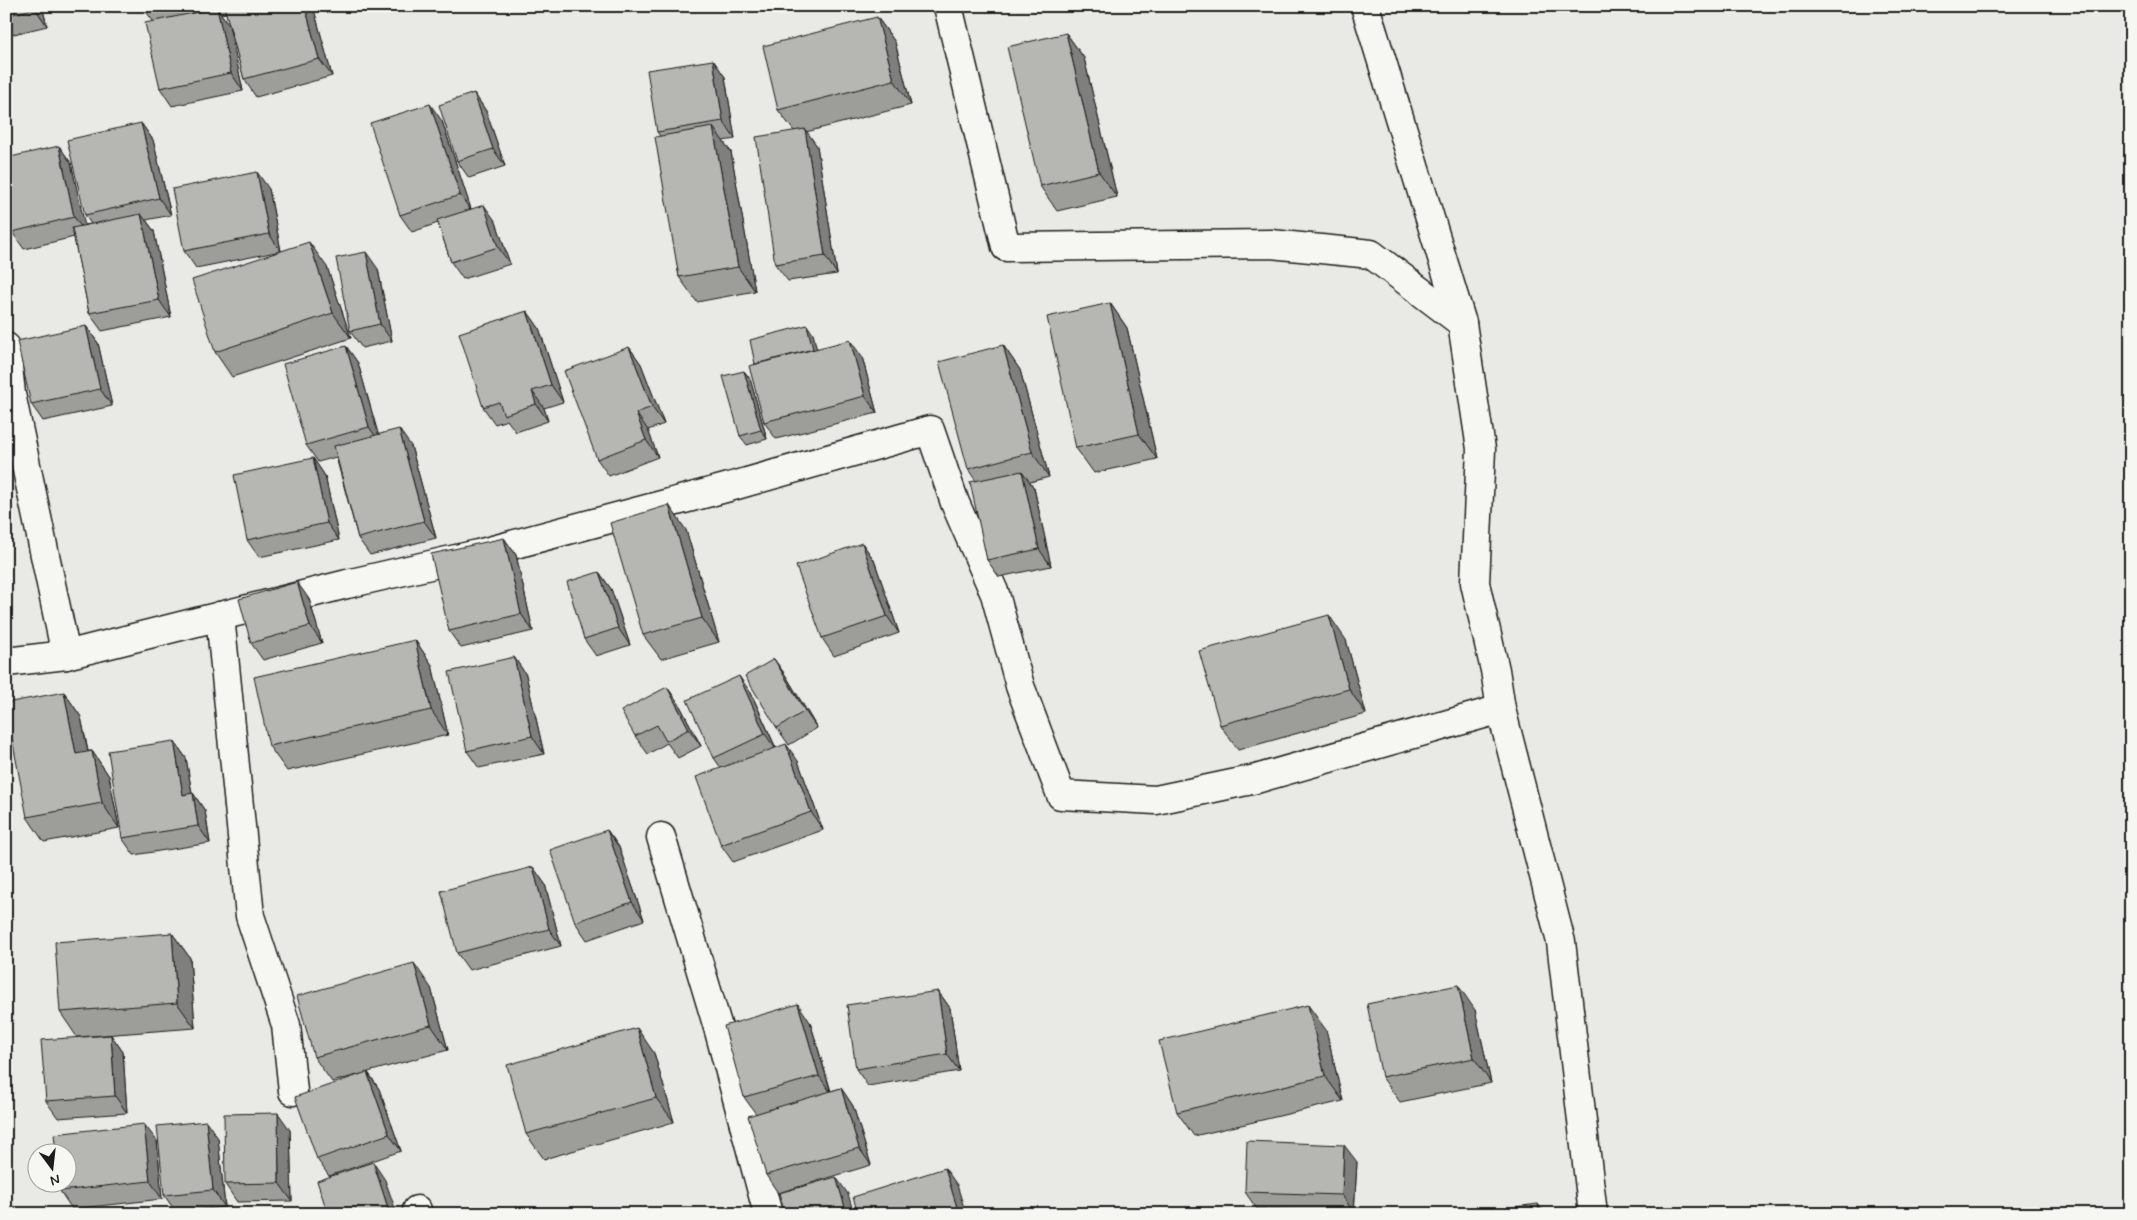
<svg xmlns="http://www.w3.org/2000/svg" width="2137" height="1220" font-family="Mynerve,sans-serif">
	<rect width="100%" height="100%" fill="#e9e9e5"/>
	<filter id="ink" filterUnits="userSpaceOnUse"><feTurbulence type="fractalNoise" baseFrequency=".02" numOctaves="2"/><feDisplacementMap in="SourceGraphic" scale="10" xChannelSelector="R" yChannelSelector="G"/><feConvolveMatrix kernelMatrix="1 2 1 2 8 2 1 2 1" color-interpolation-filters="sRGB"/></filter>
	<g filter="url(#ink)">
		<g fill="none" stroke-linecap="round" stroke-linejoin="round">
			<defs>
				<g id="street">
					<path d="M948,6L1006,247L1271,244L1371,254L1462,323"/>
					<path d="M1365,6L1462,323L1481,449L1475,583L1495,670L1501,709L1561,942L1593,1214"/>
					<path d="M6,347L11,394L66,655"/>
					<path d="M220,616L250,916L286,1025L293,1091"/>
					<path d="M6,662L66,655L347,584L478,554L733,486L930,430L955,503L995,594L1020,686L1061,795L1156,800L1256,779L1501,709"/>
					<path d="M661,837L719,1031L768,1214"/>
					<path d="M417,1210L418,1214"/>
				</g>
			</defs>
			<!-- street casing -->
			<use href="#street" stroke="#1c1c1c" stroke-width="31"/>
			<!-- street -->
			<use href="#street" stroke="#f6f6f2" stroke-width="28"/>
		</g>
		<!-- wall -->
		<g fill="#9d9d9a" stroke="#1c1c1c">
			<path d="M6,6H42L47,26L6,36Z"/>
			<path d="M145,6H313L332,76L256,97L244,79L226,13L221,14L229,25L243,91L172,106L160,88L153,21L145,10Z"/>
			<path d="M757,6H777L760,11Z"/>
			<path d="M877,17L895,42L911,105L806,132L817,146L837,274L788,281L775,264L794,131L778,110Z"/>
			<path d="M1066,33L1084,58L1117,197L1057,211L1040,186Z"/>
			<path d="M713,60L725,77L735,139L723,141L731,152L755,291L697,302L679,277L660,136L657,132Z"/>
			<path d="M474,93L486,111L505,166L469,178L457,161Z"/>
			<path d="M442,121L471,209L496,222L510,264L463,279L451,262L438,223L412,232L400,215Z"/>
			<path d="M141,123L153,140L171,215L146,220L154,231L171,317L102,331L89,313L74,237L24,249L12,232L59,146L71,163L84,225L91,224L85,215Z"/>
			<path d="M269,189L281,251L196,268L184,251Z"/>
			<path d="M327,267L351,338L232,377L215,352Z"/>
			<path d="M378,269L392,341L362,348L350,331Z"/>
			<path d="M1110,303L1127,328L1157,459L1094,473L1076,448Z"/>
			<path d="M527,311L539,328L563,402L544,408L548,421L516,432L507,420L495,424L483,407Z"/>
			<path d="M86,326L98,343L112,406L43,421L31,404Z"/>
			<path d="M813,334L816,348L862,357L877,413L776,439L764,422L755,364Z"/>
			<path d="M1003,345L1020,370L1049,477L1030,482L1034,488L1051,566L999,577L987,560L976,481L968,469Z"/>
			<path d="M346,346L358,363L378,434L411,446L436,538L370,555L358,538L336,457L318,462L306,445Z"/>
			<path d="M629,347L641,364L664,424L648,430L658,457L609,476L597,459Z"/>
			<path d="M744,371L750,379L767,439L747,445L740,436Z"/>
			<path d="M313,458L325,476L339,540L259,557L247,540Z"/>
			<path d="M686,530L719,642L661,659L643,635Z"/>
			<path d="M504,538L516,555L533,631L461,648L449,631Z"/>
			<path d="M862,543L874,560L899,633L834,656L822,638Z"/>
			<path d="M599,572L611,589L630,645L596,656L584,639Z"/>
			<path d="M309,599L322,643L263,660L251,643Z"/>
			<path d="M415,640L432,665L448,735L287,771L269,746Z"/>
			<path d="M1346,640L1366,714L1238,750L1220,725Z"/>
			<path d="M514,657L526,675L544,754L479,768L467,751Z"/>
			<path d="M774,659L786,676L817,728L789,745L777,728Z"/>
			<path d="M667,687L679,704L701,746L678,758L667,743L648,754L635,736Z"/>
			<path d="M64,692L81,717L88,751H92L109,776L119,828L44,842L27,817Z"/>
			<path d="M751,693L776,748L798,761L823,830L733,862L721,845V768L714,758Z"/>
			<path d="M174,741L186,758L192,794L193,793L205,811L210,843L134,855L122,838Z"/>
			<path d="M607,830L619,847L644,920L587,940L575,922Z"/>
			<path d="M533,867L545,884L561,946L469,970L457,953Z"/>
			<path d="M172,933L190,958L195,1028L77,1037L60,1012Z"/>
			<path d="M431,988L448,1050L368,1072L379,1089L401,1151L329,1176L317,1159L361,1074L332,1082L314,1057Z"/>
			<path d="M938,991L950,1008L959,1071L868,1086L856,1069Z"/>
			<path d="M1475,1010L1491,1083L1400,1102L1382,1077Z"/>
			<path d="M810,1022L831,1091L841,1088L853,1106L871,1165L778,1193L766,1175L756,1114L744,1097Z"/>
			<path d="M1326,1030L1343,1101L1194,1136L1177,1112Z"/>
			<path d="M111,1035L123,1052L127,1113L58,1118L46,1101Z"/>
			<path d="M654,1053L674,1122L544,1159L526,1134Z"/>
			<path d="M290,1130L292,1201L237,1202L225,1184Z"/>
			<path d="M218,1138L225,1207L176,1212L164,1195Z"/>
			<path d="M157,1141L162,1199L72,1209L60,1191Z"/>
			<path d="M1357,1162L1354,1213L1257,1209L1245,1192Z"/>
		</g>
		<!-- shaded-wall -->
		<g fill="#7f7f7d" stroke="#1c1c1c">
			<path d="M34,6H42L47,26L35,8Z"/>
			<path d="M305,6H313L332,76L319,59Z"/>
			<path d="M217,8L229,25L243,91L231,73Z"/>
			<path d="M877,17L895,42L911,105L894,80Z"/>
			<path d="M1066,33L1084,58L1117,197L1099,172Z"/>
			<path d="M713,60L725,77L735,139L723,121Z"/>
			<path d="M474,93L486,111L505,166L493,149Z"/>
			<path d="M430,104L442,121L472,212L460,195Z"/>
			<path d="M141,123L153,140L171,215L159,198Z"/>
			<path d="M713,127L731,152L755,291L738,267Z"/>
			<path d="M805,129L817,146L837,274L825,256Z"/>
			<path d="M59,146L71,163L87,235L74,217Z"/>
			<path d="M257,172L269,189L281,251L269,234Z"/>
			<path d="M484,205L496,222L510,264L498,247Z"/>
			<path d="M141,214L154,231L171,317L159,300Z"/>
			<path d="M309,242L327,267L351,338L333,313Z"/>
			<path d="M366,252L378,269L392,341L380,324Z"/>
			<path d="M1110,303L1127,328L1157,459L1139,434Z"/>
			<path d="M527,311L539,328L563,402L551,385Z"/>
			<path d="M807,325L813,334L819,359L813,351Z"/>
			<path d="M86,326L98,343L112,406L100,389Z"/>
			<path d="M850,340L862,357L877,413L865,396Z"/>
			<path d="M1003,345L1020,370L1049,477L1032,452Z"/>
			<path d="M346,346L358,363L381,444L369,427Z"/>
			<path d="M629,347L641,364L664,424L652,407Z"/>
			<path d="M744,371L750,379L767,439L761,430Z"/>
			<path d="M532,391L544,408L548,421L536,404Z"/>
			<path d="M636,413L648,430L658,457L646,440Z"/>
			<path d="M399,429L411,446L436,538L424,521Z"/>
			<path d="M313,458L325,476L339,540L327,523Z"/>
			<path d="M1022,471L1034,488L1051,566L1039,549Z"/>
			<path d="M669,505L686,530L719,642L702,618Z"/>
			<path d="M504,538L516,555L533,631L521,614Z"/>
			<path d="M862,543L874,560L899,633L887,616Z"/>
			<path d="M599,572L611,589L630,645L618,628Z"/>
			<path d="M297,582L309,599L322,643L310,626Z"/>
			<path d="M1329,615L1346,640L1366,714L1349,689Z"/>
			<path d="M415,640L432,665L448,735L431,710Z"/>
			<path d="M514,657L526,675L544,754L532,736Z"/>
			<path d="M774,659L786,676L817,728L805,711Z"/>
			<path d="M739,676L751,693L777,751L765,734Z"/>
			<path d="M667,687L679,704L701,746L689,729Z"/>
			<path d="M64,692L81,717L93,778L76,754Z"/>
			<path d="M174,741L186,758L195,812L183,795Z"/>
			<path d="M786,744L798,761L823,830L811,812Z"/>
			<path d="M92,751L109,776L119,828L102,803Z"/>
			<path d="M193,793L205,811L210,843L198,826Z"/>
			<path d="M607,830L619,847L644,920L632,902Z"/>
			<path d="M533,867L545,884L561,946L549,929Z"/>
			<path d="M172,933L190,958L195,1028L177,1003Z"/>
			<path d="M414,963L431,988L448,1050L431,1025Z"/>
			<path d="M1458,985L1475,1010L1491,1083L1474,1058Z"/>
			<path d="M938,991L950,1008L959,1071L947,1054Z"/>
			<path d="M798,1004L810,1022L831,1093L819,1076Z"/>
			<path d="M1308,1005L1326,1030L1343,1101L1325,1076Z"/>
			<path d="M637,1028L654,1053L674,1122L656,1098Z"/>
			<path d="M111,1035L123,1052L127,1113L115,1096Z"/>
			<path d="M367,1072L379,1089L401,1151L389,1134Z"/>
			<path d="M841,1088L853,1106L871,1165L859,1148Z"/>
			<path d="M278,1113L290,1130L292,1201L279,1183Z"/>
			<path d="M206,1121L218,1138L225,1207L213,1190Z"/>
			<path d="M144,1124L157,1141L162,1199L150,1181Z"/>
			<path d="M1344,1145L1357,1162L1354,1213L1342,1195Z"/>
			<path d="M373,1162L385,1180L397,1214H390Z"/>
			<path d="M945,1168L957,1185L966,1214H959Z"/>
			<path d="M836,1177L848,1194L854,1214H847Z"/>
			<path d="M1538,1204L1545,1214H1539Z"/>
		</g>
		<!-- building -->
		<g fill="#b6b6b3" stroke="#1c1c1c">
			<path d="M6,6H34L35,8L6,16Z"/>
			<path d="M145,6H163L145,10Z"/>
			<path d="M224,6H305L319,59L244,79Z"/>
			<path d="M217,8L231,73L160,88L145,23Z"/>
			<path d="M877,17L894,80L778,110L763,46Z"/>
			<path d="M1066,33L1099,172L1040,186L1007,47Z"/>
			<path d="M713,60L723,121L657,132L647,70Z"/>
			<path d="M474,93L493,149L457,161L439,105Z"/>
			<path d="M430,104L460,195L400,215L370,123Z"/>
			<path d="M141,123L159,198L85,215L67,140Z"/>
			<path d="M713,127L738,267L679,277L655,137Z"/>
			<path d="M805,129L825,256L775,264L756,137Z"/>
			<path d="M59,146L74,217L12,232L6,208V158Z"/>
			<path d="M257,172L269,234L184,251L172,189Z"/>
			<path d="M484,205L498,247L451,262L437,220Z"/>
			<path d="M141,214L159,300L89,313L72,228Z"/>
			<path d="M309,242L333,313L215,352L192,280Z"/>
			<path d="M366,252L380,324L350,331L336,258Z"/>
			<path d="M1110,303L1139,434L1076,448L1047,317Z"/>
			<path d="M527,311L551,385L532,391L536,404L504,415L499,402L483,407L459,333Z"/>
			<path d="M807,325L813,349L755,364L750,340Z"/>
			<path d="M86,326L100,389L31,404L17,341Z"/>
			<path d="M850,340L865,396L764,422L749,366Z"/>
			<path d="M1003,345L1032,452L968,469L939,362Z"/>
			<path d="M346,346L369,427L306,445L283,364Z"/>
			<path d="M629,347L652,407L636,413L646,440L597,459L564,371Z"/>
			<path d="M744,371L761,430L740,436L723,376Z"/>
			<path d="M399,429L424,521L358,538L334,446Z"/>
			<path d="M313,458L327,523L247,540L234,475Z"/>
			<path d="M1022,471L1039,549L987,560L970,482Z"/>
			<path d="M669,505L702,618L643,635L610,523Z"/>
			<path d="M504,538L521,614L449,631L431,554Z"/>
			<path d="M862,543L887,616L822,638L796,566Z"/>
			<path d="M599,572L618,628L584,639L567,582Z"/>
			<path d="M297,582L310,626L251,643L239,599Z"/>
			<path d="M1329,615L1349,689L1220,725L1199,651Z"/>
			<path d="M415,640L431,710L269,746L254,677Z"/>
			<path d="M514,657L532,736L467,751L449,672Z"/>
			<path d="M774,659L805,711L777,728L745,676Z"/>
			<path d="M739,676L765,734L714,758L687,700Z"/>
			<path d="M667,687L689,729L666,741L657,725L635,736L621,711Z"/>
			<path d="M64,692L76,754L92,751L102,803L27,817L6,707V703Z"/>
			<path d="M174,741L183,795L193,793L198,826L122,838L108,751Z"/>
			<path d="M786,744L811,812L721,845L696,777Z"/>
			<path d="M607,830L632,902L575,922L550,850Z"/>
			<path d="M533,867L549,929L457,953L441,891Z"/>
			<path d="M172,933L177,1003L60,1012L55,942Z"/>
			<path d="M414,963L431,1025L314,1057L297,996Z"/>
			<path d="M1458,985L1474,1058L1382,1077L1367,1004Z"/>
			<path d="M938,991L947,1054L856,1069L847,1005Z"/>
			<path d="M798,1004L819,1076L744,1097L724,1026Z"/>
			<path d="M1308,1005L1325,1076L1177,1112L1159,1041Z"/>
			<path d="M637,1028L656,1098L526,1134L507,1065Z"/>
			<path d="M111,1035L115,1096L46,1101L41,1040Z"/>
			<path d="M367,1072L389,1134L317,1159L295,1097Z"/>
			<path d="M841,1088L859,1148L766,1175L748,1116Z"/>
			<path d="M278,1113L279,1183L225,1184L224,1114Z"/>
			<path d="M206,1121L213,1190L164,1195L157,1126Z"/>
			<path d="M144,1124L150,1181L60,1191L59,1182H68V1152H56L54,1134Z"/>
			<path d="M1247,1141L1344,1145L1342,1195L1245,1192Z"/>
			<path d="M373,1162L390,1214H328L317,1181Z"/>
			<path d="M945,1168L959,1214H858L853,1197Z"/>
			<path d="M836,1177L847,1214H785L779,1193Z"/>
			<path d="M1538,1204L1539,1214H1461Z"/>
		</g>
	</g>
	<!-- margin -->
	<rect width="2137" height="1220" fill="none" stroke="#f6f6f2" stroke-width="25"/>
	<rect x="12" y="12" width="2112" height="1195" fill="none" stroke="#1c1c1c" stroke-width="2" filter="url(#ink)"/>
	<!-- north arrow -->
	<g transform="translate(52 1168) rotate(165)"><circle r="24" fill="#f6f6f2" stroke="#9f9f9c"/>
	<path d="M0-4L9 19L0 12L-9 19Z" fill="#1c1c1c"/>
	<text y="-8" font-size="14" font-weight="bold" text-anchor="middle" fill="#1c1c1c">N</text>
	</g>
</svg>
